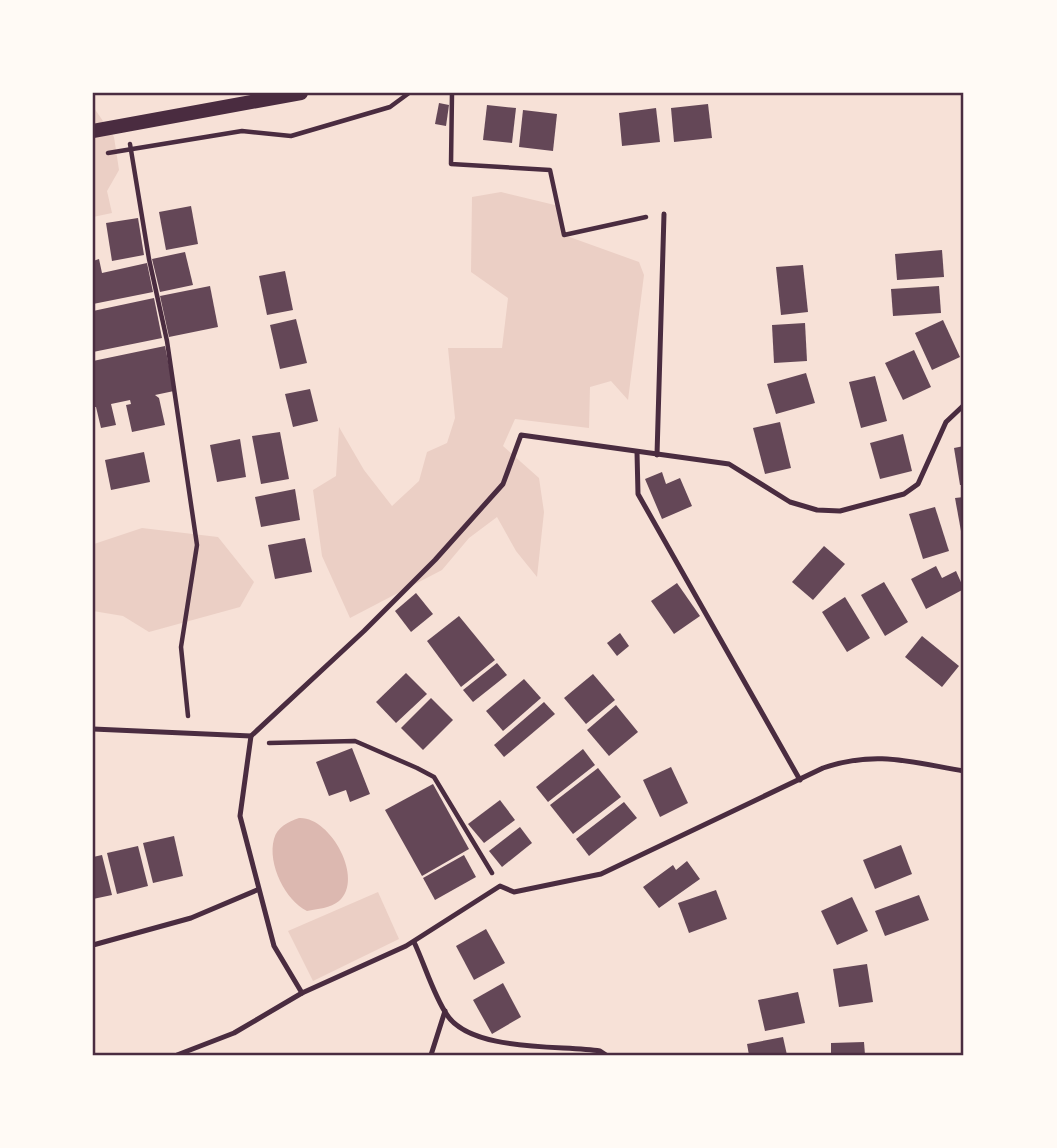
<svg xmlns="http://www.w3.org/2000/svg" width="1057" height="1148" font-family="'Titillium Web',sans-serif">
	<rect width="100%" height="100%" fill="#f7e1d7"/>
	<!-- green -->
	<g fill="#ebcfc5">
		<path d="M94,108L114,137L119,170L107,191L112,213L93,217Z"/>
		<path d="M501,192L559,206L564,235L639,262L644,275L628,400L611,381L590,387L589,428L515,419L503,446L539,478L544,512L537,577L516,551L497,517L469,538L442,570L350,618L322,556L313,490L336,476L339,427L364,470L392,506L419,481L427,452L447,443L455,418L448,348H502L508,298L471,272L472,197Z"/>
		<path d="M142,528L218,537L254,582L240,607L149,632L123,616L93,611L94,544Z"/>
		<path d="M378,892L399,939L313,981L288,931Z"/>
	</g>
	<!-- water -->
	<path fill="#dcb8b0" d="M299,818C330,816 365,879 339,901C331,908 317,909 307,911C286,901 267,864 274,839C277,827 288,822 299,818Z"/>
	<!-- building -->
	<g fill="#644757">
		<path d="M439,103L449,105L446,126L435,124Z"/>
		<path d="M708,104L712,138L674,142L671,108Z"/>
		<path d="M487,105L516,108L512,143L483,140Z"/>
		<path d="M656,108L660,142L622,146L619,113Z"/>
		<path d="M523,110L557,114L553,151L519,147Z"/>
		<path d="M191,206L198,244L166,250L159,212Z"/>
		<path d="M138,218L144,255L112,261L106,223Z"/>
		<path d="M942,250L944,277L897,280L895,254Z"/>
		<path d="M185,252L193,285L160,292L152,259Z"/>
		<path d="M99,259L102,273L147,263L153,292L93,304V261Z"/>
		<path d="M803,265L808,312L781,315L776,267Z"/>
		<path d="M285,271L293,310L267,315L259,276Z"/>
		<path d="M210,286L218,327L169,337L160,296Z"/>
		<path d="M939,286L941,313L893,316L891,289Z"/>
		<path d="M154,298L162,338L93,352V311Z"/>
		<path d="M296,319L307,363L280,369L270,325Z"/>
		<path d="M943,320L960,357L932,370L915,333Z"/>
		<path d="M805,323L807,361L774,363L772,325Z"/>
		<path d="M165,346L174,391L155,395L159,398L165,425L132,432L126,405L131,404L130,400L111,404L116,425L101,428L96,407H93V361Z"/>
		<path d="M914,350L931,387L903,400L885,363Z"/>
		<path d="M806,373L815,403L776,414L767,384Z"/>
		<path d="M875,376L887,421L861,428L849,382Z"/>
		<path d="M310,389L318,421L293,427L285,394Z"/>
		<path d="M780,422L791,468L765,474L753,428Z"/>
		<path d="M280,432L289,479L261,484L252,436Z"/>
		<path d="M903,434L912,471L880,479L870,443Z"/>
		<path d="M240,439L246,477L217,482L210,445Z"/>
		<path d="M964,446V485H960L954,448Z"/>
		<path d="M144,452L150,482L111,490L105,460Z"/>
		<path d="M662,472L666,484L680,478L692,506L662,519L645,479Z"/>
		<path d="M295,489L300,520L261,527L255,497Z"/>
		<path d="M964,497V531H961L955,498Z"/>
		<path d="M935,507L949,551L923,559L909,514Z"/>
		<path d="M305,538L312,572L275,579L268,545Z"/>
		<path d="M824,546L845,564L813,600L792,582Z"/>
		<path d="M936,566L942,578L956,571L964,589L926,609L911,579Z"/>
		<path d="M884,582L908,622L885,636L861,595Z"/>
		<path d="M677,583L700,616L674,634L651,601Z"/>
		<path d="M416,593L433,614L411,632L395,611Z"/>
		<path d="M845,597L870,638L847,652L822,612Z"/>
		<path d="M459,616L495,660L461,687L427,641Z"/>
		<path d="M620,633L629,646L617,656L607,643Z"/>
		<path d="M922,636L959,666L942,687L905,657Z"/>
		<path d="M497,663L507,675L473,702L463,690Z"/>
		<path d="M406,673L427,694L396,723L376,702Z"/>
		<path d="M593,674L615,700L586,724L564,698Z"/>
		<path d="M524,679L541,698L503,731L486,711Z"/>
		<path d="M431,698L453,720L423,750L401,728Z"/>
		<path d="M544,702L555,714L504,757L494,745Z"/>
		<path d="M616,705L638,732L609,756L587,730Z"/>
		<path d="M352,748L370,794L350,802L346,790L329,796L316,762Z"/>
		<path d="M583,749L595,765L548,802L536,787Z"/>
		<path d="M671,767L688,803L660,817L643,780Z"/>
		<path d="M598,768L621,797L573,834L550,805Z"/>
		<path d="M433,784L469,849L422,876L385,810Z"/>
		<path d="M500,800L515,820L484,843L468,824Z"/>
		<path d="M624,802L637,818L589,856L576,839Z"/>
		<path d="M520,827L532,843L502,867L489,851Z"/>
		<path d="M174,836L183,876L153,883L143,843Z"/>
		<path d="M901,845L912,874L875,889L863,860Z"/>
		<path d="M138,846L148,886L117,894L107,853Z"/>
		<path d="M102,855L112,895L93,899V857Z"/>
		<path d="M464,855L476,877L435,900L423,878Z"/>
		<path d="M687,861L700,879L659,908L643,887L673,865L676,870Z"/>
		<path d="M716,890L727,919L689,933L678,903Z"/>
		<path d="M919,895L929,920L885,936L875,911Z"/>
		<path d="M852,897L868,931L837,945L821,911Z"/>
		<path d="M486,929L505,963L474,980L456,946Z"/>
		<path d="M867,964L873,1002L839,1007L833,969Z"/>
		<path d="M503,983L521,1017L492,1034L473,1000Z"/>
		<path d="M798,992L805,1023L765,1031L758,1000Z"/>
		<path d="M783,1037L787,1055H749L747,1044Z"/>
		<path d="M864,1042L865,1055H831V1043Z"/>
	</g>
	<g fill="none" stroke-linecap="round" stroke-linejoin="round">
		<!-- path -->
		<g stroke="#4a2c40" stroke-width="4.5">
			<path d="M452,93L451,164L550,170L564,235L646,217"/>
			<path d="M130,144L149,259L167,341L197,545L181,647L188,716"/>
			<path d="M108,153L242,131L291,136L390,107L409,93"/>
			<path d="M269,743L355,741L417,768L434,777L492,873"/>
		</g>
		<!-- service -->
		<g stroke="#4a2c40" stroke-width="5">
			<path d="M637,452L638,494L800,780"/>
			<path d="M657,455L664,214"/>
			<path d="M93,729L251,736L364,631L435,560L503,484L521,435L729,464L790,502L817,510L840,511L904,494L918,484L946,422L964,405"/>
			<path d="M251,736L240,816L274,946L302,993"/>
			<path d="M414,942C425,965 433,994 447,1015C472,1052 560,1045 600,1051L606,1055"/>
			<path d="M93,945L191,918L257,890"/>
			<path d="M177,1055L234,1033L302,993L406,946L500,886L514,892L601,874L823,768C876,750 910,762 964,771"/>
			<path d="M431,1055L445,1011"/>
		</g>
		<!-- secondary -->
		<path stroke="#4a2c40" stroke-width="14" d="M93,131L301,93"/>
	</g>
	<!-- border -->
	<rect width="1057" height="1148" fill="none" stroke="#fffaf5" stroke-width="189"/>
	<rect x="94" y="94" width="868" height="960" fill="none" stroke="#4a2c40" stroke-width="2.5"/>
</svg>
